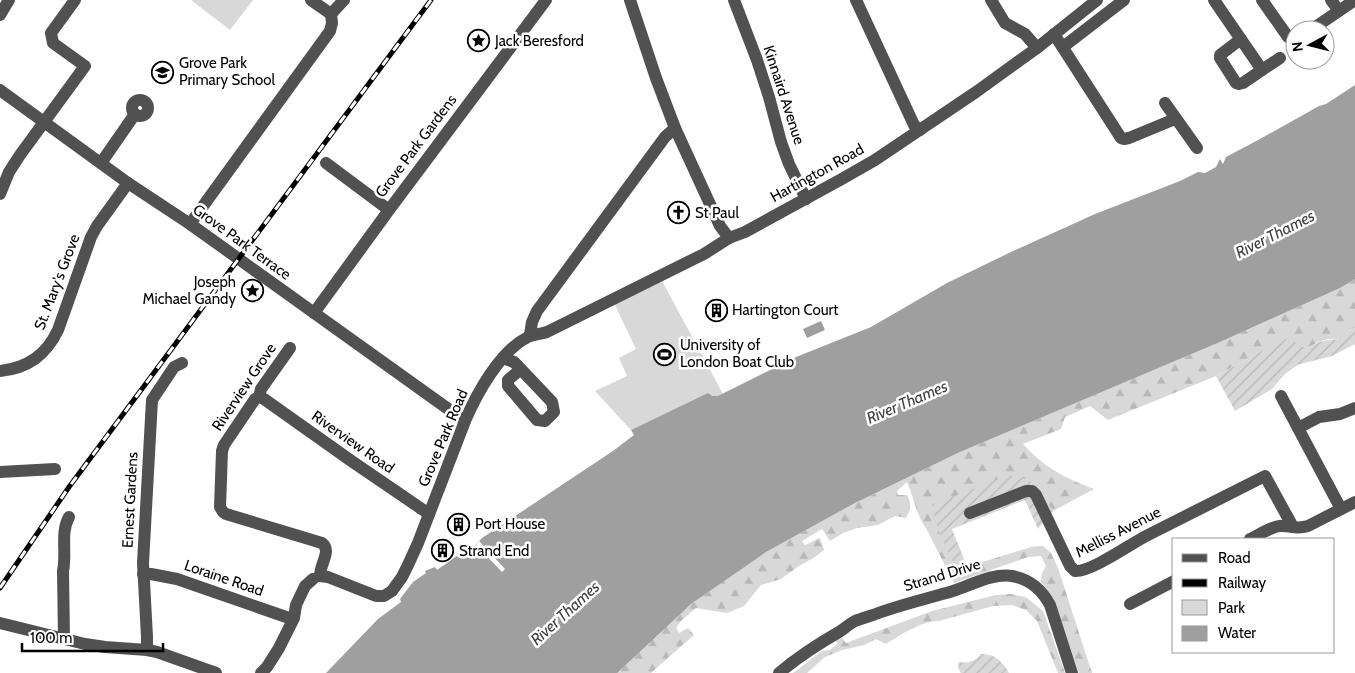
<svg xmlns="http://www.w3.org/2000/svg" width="1355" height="673" font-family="Cabin,sans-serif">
	<defs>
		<pattern id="forest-firs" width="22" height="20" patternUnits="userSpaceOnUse" patternTransform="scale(1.25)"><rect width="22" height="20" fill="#d8d8d8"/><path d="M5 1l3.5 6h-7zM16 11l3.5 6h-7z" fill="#b8b8b8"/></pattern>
		<pattern id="garden-furrows" width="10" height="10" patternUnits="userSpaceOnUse" patternTransform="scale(1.25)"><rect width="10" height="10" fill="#d8d8d8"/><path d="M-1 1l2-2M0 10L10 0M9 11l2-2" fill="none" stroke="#b8b8b8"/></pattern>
	</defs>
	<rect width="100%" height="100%" fill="#fff"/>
	<!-- forest -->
	<g fill="url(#forest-firs)">
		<path d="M1355,279V328L1350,330L1341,340L1328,339L1318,342L1306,349L1258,353L1216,376L1108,420L1090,406L1065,417L1061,429L1023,444C1042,466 1066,479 1094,489L1053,511L1029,481L931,505L957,570L1031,547L1043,546L1051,553L1058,568L1092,673H1079L1053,598L1041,582L1042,573L1046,566L1041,556L1028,557L954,583L927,530C917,517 914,498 907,482L897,491L898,495H907C912,504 911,509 906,518L895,516L878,525L857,528L843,533L830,541L822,529L802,541L805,545L820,538L824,550L815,557L799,566L781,579L761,585L744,606L727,613L696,608L681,621L676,628L679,633L688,628L694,635L670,656L651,673H607L691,604L738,571L766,552L855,503L960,452L1220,342L1340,288Z"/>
		<path d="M1012,594L1027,598L1043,611L1065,673H1058L1037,621L1026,610L1012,605L993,606L939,621C921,621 902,634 886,644L876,639L864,645L842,650L825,657L807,673H793L822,651L830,650L837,644L836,641L842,638L846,643L932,611L996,595Z"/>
	</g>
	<!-- park -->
	<g fill="#d8d8d8">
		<path d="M191,0H253L230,30Z"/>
		<path d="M662,281L723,394L718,396H712L669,412L631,430L595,391L627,376L619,358L636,349L614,303Z"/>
	</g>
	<!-- garden -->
	<g fill="url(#garden-furrows)">
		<path d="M1355,328V344L1332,356L1297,365L1284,375L1272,389L1235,411L1216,376L1258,353L1289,338L1306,349C1320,341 1324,339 1341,340L1350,330Z"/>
		<path d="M1009,475L1029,480L1053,511L1038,529L1025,500L952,529L964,559L957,570L941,537L931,505Z"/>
		<path d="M981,654C995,654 1002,661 1009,673H961C958,669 958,667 959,662C969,664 975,661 981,654Z"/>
	</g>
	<!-- water -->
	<g fill="#9f9f9f">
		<path d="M1355,85V279L1340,288L1220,342L960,452L855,503L766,552L691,604L617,673H326L378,619L401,602L400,599L413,582L426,573L425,571L435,567L437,570L465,550L470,551L482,538L613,451L634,435L631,430L708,393L712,396H718L796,357L871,327L947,283L1011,252L1095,214L1180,181L1198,172L1205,173L1216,167L1220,159L1223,164L1226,157L1260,139L1319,106L1326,104Z"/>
		<path d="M821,321L825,330L807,338L803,329Z"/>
	</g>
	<!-- pier -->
	<path fill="#fff" d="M479,541L505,569L502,572L476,545Z"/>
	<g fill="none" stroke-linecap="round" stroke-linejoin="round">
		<!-- minor -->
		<g stroke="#515151" stroke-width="12">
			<path d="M630,0L656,78L675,128L720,226L729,238"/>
			<path d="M734,0L757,60L769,97L781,142L789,164L806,199"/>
			<path d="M856,0L914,125L920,130"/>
			<path d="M991,0L1005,23L1025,34L1037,48"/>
			<path d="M1214,0L1262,70L1243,83L1239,84L1236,83L1220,58V55L1241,39"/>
			<path d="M1262,0L1288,37L1295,39"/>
			<path d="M1331,0L1339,11"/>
			<path d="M331,14L344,0"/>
			<path d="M0,15L9,0"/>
			<path d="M1311,30L1355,0"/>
			<path d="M1054,34L1121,138L1124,139L1129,138L1175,119"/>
			<path d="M1063,47L1124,0"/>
			<path d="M1262,70L1280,58"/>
			<path d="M0,90L128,183L190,224L465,421"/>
			<circle cx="140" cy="108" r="8"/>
			<path d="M1165,103L1197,148"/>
			<path d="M101,163L135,114"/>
			<path d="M326,163L389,210"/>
			<path d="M0,194L9,172L20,155L85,66L53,43L51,33L75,0"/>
			<path d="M190,224L330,31L332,23L331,14L311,0"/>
			<path d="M314,313L389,210L546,0"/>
			<path d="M530,335L532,322L537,311L665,137L675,128"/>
			<path d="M290,348L261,389L259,397L255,399L224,445L222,451L220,507L223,512L226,514L322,543C332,551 320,563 320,576"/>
			<path d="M503,358L514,362L552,402L554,412L545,421L537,420L508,386V380L521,369"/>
			<path d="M0,371C28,368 46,355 58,330L91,237L97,226L128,183"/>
			<path d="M1281,396L1341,509"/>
			<path d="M259,397L264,399L350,460L429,514"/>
			<path d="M1298,428L1319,417L1340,414L1355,408"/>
			<path d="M0,472L55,469"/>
			<path d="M970,513L1026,491H1032L1036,495L1070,566L1075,571C1091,572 1129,545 1146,536C1186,516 1226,496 1265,476L1293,527"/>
			<path d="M1250,539C1259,535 1270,527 1280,526C1291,525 1295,530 1308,526L1355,502"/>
			<path d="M143,574H151L177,579L292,619"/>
			<path d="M320,576L328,577L376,596H384L392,591L402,577L408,565L418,543L465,421C477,393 500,351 528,337C534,334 541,334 547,332L704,254L729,238L745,232L840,180L875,160L976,92L1037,48L1097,0"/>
			<path d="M1130,604L1174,581"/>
			<path d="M0,623L85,644L105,647L147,650L157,652L216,673"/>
			<path d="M64,639L63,571C67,553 60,533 69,517"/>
			<path d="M147,650V637L143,563L152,400L174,367L182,363"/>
			<path d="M261,673L267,667L279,648L294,618L296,605L305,586L313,579"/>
			<path d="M779,673C798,657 818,644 839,632C844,629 849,624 855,621C860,619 867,617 873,615C899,605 926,599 953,591C972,585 992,573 1012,576C1029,579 1042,590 1050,605L1072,673"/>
		</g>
		<defs>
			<path id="rail" d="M0,588L69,487L431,0"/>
		</defs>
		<!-- rail casing -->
		<use href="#rail" stroke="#000" stroke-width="5"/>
		<!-- rail -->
		<use href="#rail" stroke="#fff" stroke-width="3" stroke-dasharray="9" stroke-linecap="butt"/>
	</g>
	<!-- icons -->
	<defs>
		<symbol id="sight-ring" viewBox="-11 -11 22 22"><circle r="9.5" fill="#fff" stroke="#000" stroke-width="1.5"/><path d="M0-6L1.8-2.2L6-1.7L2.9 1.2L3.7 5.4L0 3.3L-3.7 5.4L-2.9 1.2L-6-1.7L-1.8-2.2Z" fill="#000"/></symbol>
		<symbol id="school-ring" viewBox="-11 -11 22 22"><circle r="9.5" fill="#fff" stroke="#000" stroke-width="1.5"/><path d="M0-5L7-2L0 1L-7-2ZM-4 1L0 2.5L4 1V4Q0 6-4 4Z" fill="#000"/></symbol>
		<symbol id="church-ring" viewBox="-11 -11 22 22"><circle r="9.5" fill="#fff" stroke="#000" stroke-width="1.5"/><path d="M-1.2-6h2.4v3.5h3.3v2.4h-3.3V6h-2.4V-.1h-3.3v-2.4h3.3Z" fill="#000"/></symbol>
		<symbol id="building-ring" viewBox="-11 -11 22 22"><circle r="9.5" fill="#fff" stroke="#000" stroke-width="1.5"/><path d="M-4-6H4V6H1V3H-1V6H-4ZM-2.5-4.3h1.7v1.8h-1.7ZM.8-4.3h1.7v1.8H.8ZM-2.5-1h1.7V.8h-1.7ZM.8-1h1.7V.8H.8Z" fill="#000"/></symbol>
		<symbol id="stadium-ring" viewBox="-11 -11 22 22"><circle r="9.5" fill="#fff" stroke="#000" stroke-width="1.5"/><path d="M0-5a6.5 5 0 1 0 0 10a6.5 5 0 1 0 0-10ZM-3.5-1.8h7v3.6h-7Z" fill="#000"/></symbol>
	</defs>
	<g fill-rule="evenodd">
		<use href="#sight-ring" x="466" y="28" width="25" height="25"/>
		<use href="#school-ring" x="150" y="60" width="25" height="25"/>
		<use href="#church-ring" x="666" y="200" width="25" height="25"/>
		<use href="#sight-ring" x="240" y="278" width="25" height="25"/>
		<use href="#building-ring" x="704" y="298" width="25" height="25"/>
		<use href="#stadium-ring" x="652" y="342" width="25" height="25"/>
		<use href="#building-ring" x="446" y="512" width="25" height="25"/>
		<use href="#building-ring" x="430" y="538" width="25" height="25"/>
	</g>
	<g text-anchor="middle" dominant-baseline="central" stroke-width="5" stroke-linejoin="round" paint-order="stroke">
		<!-- poi labels -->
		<g font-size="15" fill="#000" stroke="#fff" text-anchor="start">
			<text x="495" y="41">Jack Beresford</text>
			<text x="179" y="63">Grove Park<tspan x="179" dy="17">Primary School</tspan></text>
			<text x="695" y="213">St Paul</text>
			<text x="236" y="282" text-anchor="end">Joseph<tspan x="236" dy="17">Michael Gandy</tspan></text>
			<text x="732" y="310">Hartington Court</text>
			<text x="680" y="345">University of<tspan x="680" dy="17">London Boat Club</tspan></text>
			<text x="475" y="524">Port House</text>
			<text x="459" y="551">Strand End</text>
		</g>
		<!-- street labels -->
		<g font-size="15" fill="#000" stroke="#fff">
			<text transform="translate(784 95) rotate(72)">Kinnaird Avenue</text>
			<text transform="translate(416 146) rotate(-53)">Grove Park Gardens</text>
			<text transform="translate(817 173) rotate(-29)">Hartington Road</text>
			<text transform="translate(242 242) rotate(36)">Grove Park Terrace</text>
			<text transform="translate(57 282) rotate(-69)">St. Mary's Grove</text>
			<text transform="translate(244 387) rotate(-56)">Riverview Grove</text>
			<text transform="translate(443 438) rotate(-67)">Grove Park Road</text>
			<text transform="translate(353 442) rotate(35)">Riverview Road</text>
			<text transform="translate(130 500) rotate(-87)">Ernest Gardens</text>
			<text transform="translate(1118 532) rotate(-27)">Melliss Avenue</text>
			<text transform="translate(942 575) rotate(-17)">Strand Drive</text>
			<text transform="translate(224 578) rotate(19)">Loraine Road</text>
		</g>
		<!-- water labels -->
		<g font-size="16" font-style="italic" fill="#404040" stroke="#fff">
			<text transform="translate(1275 234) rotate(-27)">River Thames</text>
			<text transform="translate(907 402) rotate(-23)">River Thames</text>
			<text transform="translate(565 613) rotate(-42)">River Thames</text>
		</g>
	</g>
	<!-- legend -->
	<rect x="1172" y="538" width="162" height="115" fill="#ffffff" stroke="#999999"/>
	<rect x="1182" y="554" width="25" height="8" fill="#515151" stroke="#999999"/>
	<text x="1218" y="563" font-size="15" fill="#000000">Road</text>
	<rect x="1182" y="579" width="25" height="8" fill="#000000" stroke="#999999"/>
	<text x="1218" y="588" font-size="15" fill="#000000">Railway</text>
	<rect x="1182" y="600" width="25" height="15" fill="#d8d8d8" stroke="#999999"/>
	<text x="1218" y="613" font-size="15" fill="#000000">Park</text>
	<rect x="1182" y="626" width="25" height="15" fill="#9f9f9f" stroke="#999999"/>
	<text x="1218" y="638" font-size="15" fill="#000000">Water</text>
	<!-- north arrow -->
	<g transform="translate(1310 45) rotate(263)"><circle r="24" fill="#ffffff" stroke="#999999"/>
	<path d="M0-4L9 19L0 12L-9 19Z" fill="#000000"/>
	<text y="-8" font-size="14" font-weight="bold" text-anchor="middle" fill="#000000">N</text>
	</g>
	<!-- scale -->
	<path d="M22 643v8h141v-8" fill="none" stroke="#000000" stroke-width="2.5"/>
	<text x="30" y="643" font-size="15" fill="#000000" stroke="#ffffff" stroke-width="4" paint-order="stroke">100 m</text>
</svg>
